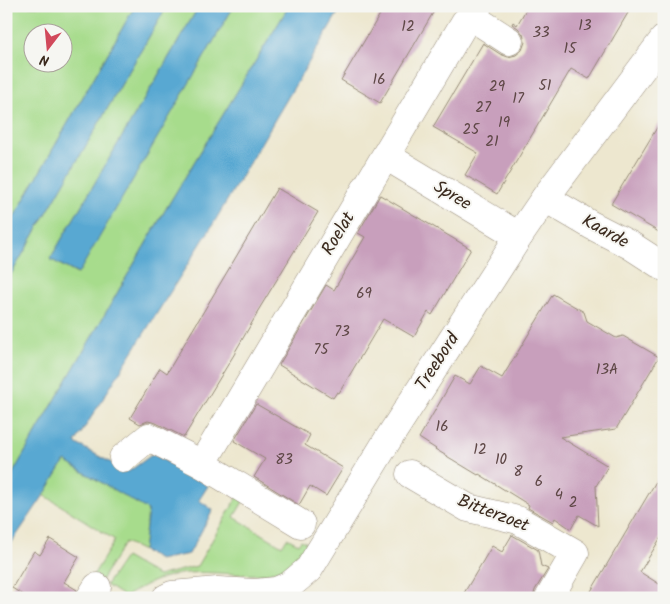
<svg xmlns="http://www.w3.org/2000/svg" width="670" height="604" font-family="Kalam,sans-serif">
	<rect width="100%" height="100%" fill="#f6f6f2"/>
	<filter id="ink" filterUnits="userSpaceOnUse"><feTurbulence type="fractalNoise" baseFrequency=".02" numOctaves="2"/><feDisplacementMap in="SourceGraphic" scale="10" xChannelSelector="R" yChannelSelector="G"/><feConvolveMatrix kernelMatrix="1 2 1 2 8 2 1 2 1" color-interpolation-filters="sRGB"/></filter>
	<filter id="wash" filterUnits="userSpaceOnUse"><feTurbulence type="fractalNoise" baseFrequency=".0096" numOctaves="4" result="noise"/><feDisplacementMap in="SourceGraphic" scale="20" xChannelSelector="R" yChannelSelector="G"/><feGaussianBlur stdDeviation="1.12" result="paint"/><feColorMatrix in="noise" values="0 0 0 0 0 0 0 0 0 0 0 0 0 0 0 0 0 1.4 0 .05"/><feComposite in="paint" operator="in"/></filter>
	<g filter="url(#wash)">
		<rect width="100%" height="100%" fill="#ede7cf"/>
		<!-- green -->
		<g fill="#a7dc8c" stroke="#718355" fill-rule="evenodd">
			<path d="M6,6H135L6,231ZM32,32H62V62H32Z"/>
			<path d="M167,6H199L50,259L77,274L234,6H289L167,207L6,485V283Z"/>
			<path d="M65,461L148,510L143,551L125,542L100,582L92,577L115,540L44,495Z"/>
			<path d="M238,496L244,500L234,517L282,546L287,538L298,544L301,540L307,543C293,561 288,568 265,574C239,576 213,571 187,573C165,575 144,584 125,597L106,585L125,557L158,576L197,566Z"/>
		</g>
		<!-- water -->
		<g fill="#58a8d2" stroke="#4a6978">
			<path d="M135,6H167L6,283V231Z"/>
			<path d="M199,6H234L78,274L50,259Z"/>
			<path d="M289,6H342L212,226L75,443L128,472L153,454L208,486L199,500L213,510L189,554L159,560L143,551L148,510L65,461L44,495L6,551V485L167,207Z"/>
		</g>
		<g id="blocks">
			<!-- building -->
			<g fill="#c89fbc">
				<path d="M385,6H437L380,103L341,80Z"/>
				<path d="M528,6H632L589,79L571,69L497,194L465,175L478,153L433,127L483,43L500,54L508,57L516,55L522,50L525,42L523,34L518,28L512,24L513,22L517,25Z"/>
				<path d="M664,116V235L611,204Z"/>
				<path d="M277,188L318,212L256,314H257L235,352V353L184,437L156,423L148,421L140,424L130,418L160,368L167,373Z"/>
				<path d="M380,195L471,249L432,315L428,312L414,337L383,319L339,393L337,392L333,398L279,365L326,285L334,290L365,237L358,233Z"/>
				<path d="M553,294L584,312L587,321L616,338L623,336L659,357L616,429L560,437L608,466L596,486L598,526L579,515L571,529L555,518L553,522L528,508L529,505L479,474L478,475L435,449H436L419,438L455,376L470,384L481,366L502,378Z"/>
				<path d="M256,404L310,435L305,445L343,468L326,496L310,486L299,505L254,477L265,459L234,441Z"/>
				<path d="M664,468V532L640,572L664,587V598H587Z"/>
				<path d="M512,535L538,550L541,566L548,569L535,590L533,598H461L492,546L502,552Z"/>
				<path d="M50,539L79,557L64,582L77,590L74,598H28L12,588L34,551L40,555Z"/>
			</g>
		</g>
	</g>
	<g filter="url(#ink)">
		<use href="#blocks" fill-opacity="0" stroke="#948876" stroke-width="1"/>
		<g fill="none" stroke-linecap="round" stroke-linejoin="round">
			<defs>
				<g id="minor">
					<path d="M472,17L509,41"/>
					<path d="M386,156L519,236"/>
					<path d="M545,198L591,225L630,245L664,267"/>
					<path d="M123,458L149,437L202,464L301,524"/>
					<path d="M202,464L465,22L472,17L478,6"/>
					<path d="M410,474L468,508L518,520L575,553L549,598"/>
					<path d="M90,598L97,587"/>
					<path d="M166,598L172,595L218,591L255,593L276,591L290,585L309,569L387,441L519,236L545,198L664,39"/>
				</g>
			</defs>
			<!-- minor casing -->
			<use href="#minor" stroke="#948876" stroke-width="29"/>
			<!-- minor -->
			<use href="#minor" stroke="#fff" stroke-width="28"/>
		</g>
	</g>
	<g text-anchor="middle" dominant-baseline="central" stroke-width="4" stroke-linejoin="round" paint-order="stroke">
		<!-- number labels -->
		<g font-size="15" fill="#5e4746">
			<text x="585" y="26">13</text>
			<text x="408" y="27">12</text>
			<text x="541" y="33">33</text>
			<text x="570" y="49">15</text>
			<text x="379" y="80">16</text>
			<text x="545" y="86">51</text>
			<text x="497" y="87">29</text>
			<text x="518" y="99">17</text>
			<text x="483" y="108">27</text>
			<text x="504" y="123">19</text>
			<text x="471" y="130">25</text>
			<text x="492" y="142">21</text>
			<text x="364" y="294">69</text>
			<text x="342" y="332">73</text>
			<text x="321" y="350">75</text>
			<text x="607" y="370">13A</text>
			<text x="442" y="427">16</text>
			<text x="480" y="450">12</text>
			<text x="284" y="460">83</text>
			<text x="501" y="460">10</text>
			<text x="518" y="472">8</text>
			<text x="539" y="482">6</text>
			<text x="559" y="495">4</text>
			<text x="573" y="503">2</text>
		</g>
		<!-- street labels -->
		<g font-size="18" fill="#3b2a1e" stroke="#f6f6f2">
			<text transform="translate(452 196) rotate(31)">Spree</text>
			<text transform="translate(605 232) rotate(29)">Kaarde</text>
			<text transform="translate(339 234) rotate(-59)">Roelat</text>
			<text transform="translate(438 362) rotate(-57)">Treebord</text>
			<text transform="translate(493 514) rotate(21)">Bitterzoet</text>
		</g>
	</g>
	<!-- margin -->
	<rect width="670" height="604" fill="none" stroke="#f6f6f2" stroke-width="25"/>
	<!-- north arrow -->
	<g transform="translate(48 48) rotate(196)"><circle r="24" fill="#f6f6f2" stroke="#aba49d"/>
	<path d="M0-4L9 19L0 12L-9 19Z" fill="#d1495b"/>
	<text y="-8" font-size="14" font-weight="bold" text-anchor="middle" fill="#3b2a1e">N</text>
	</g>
</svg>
